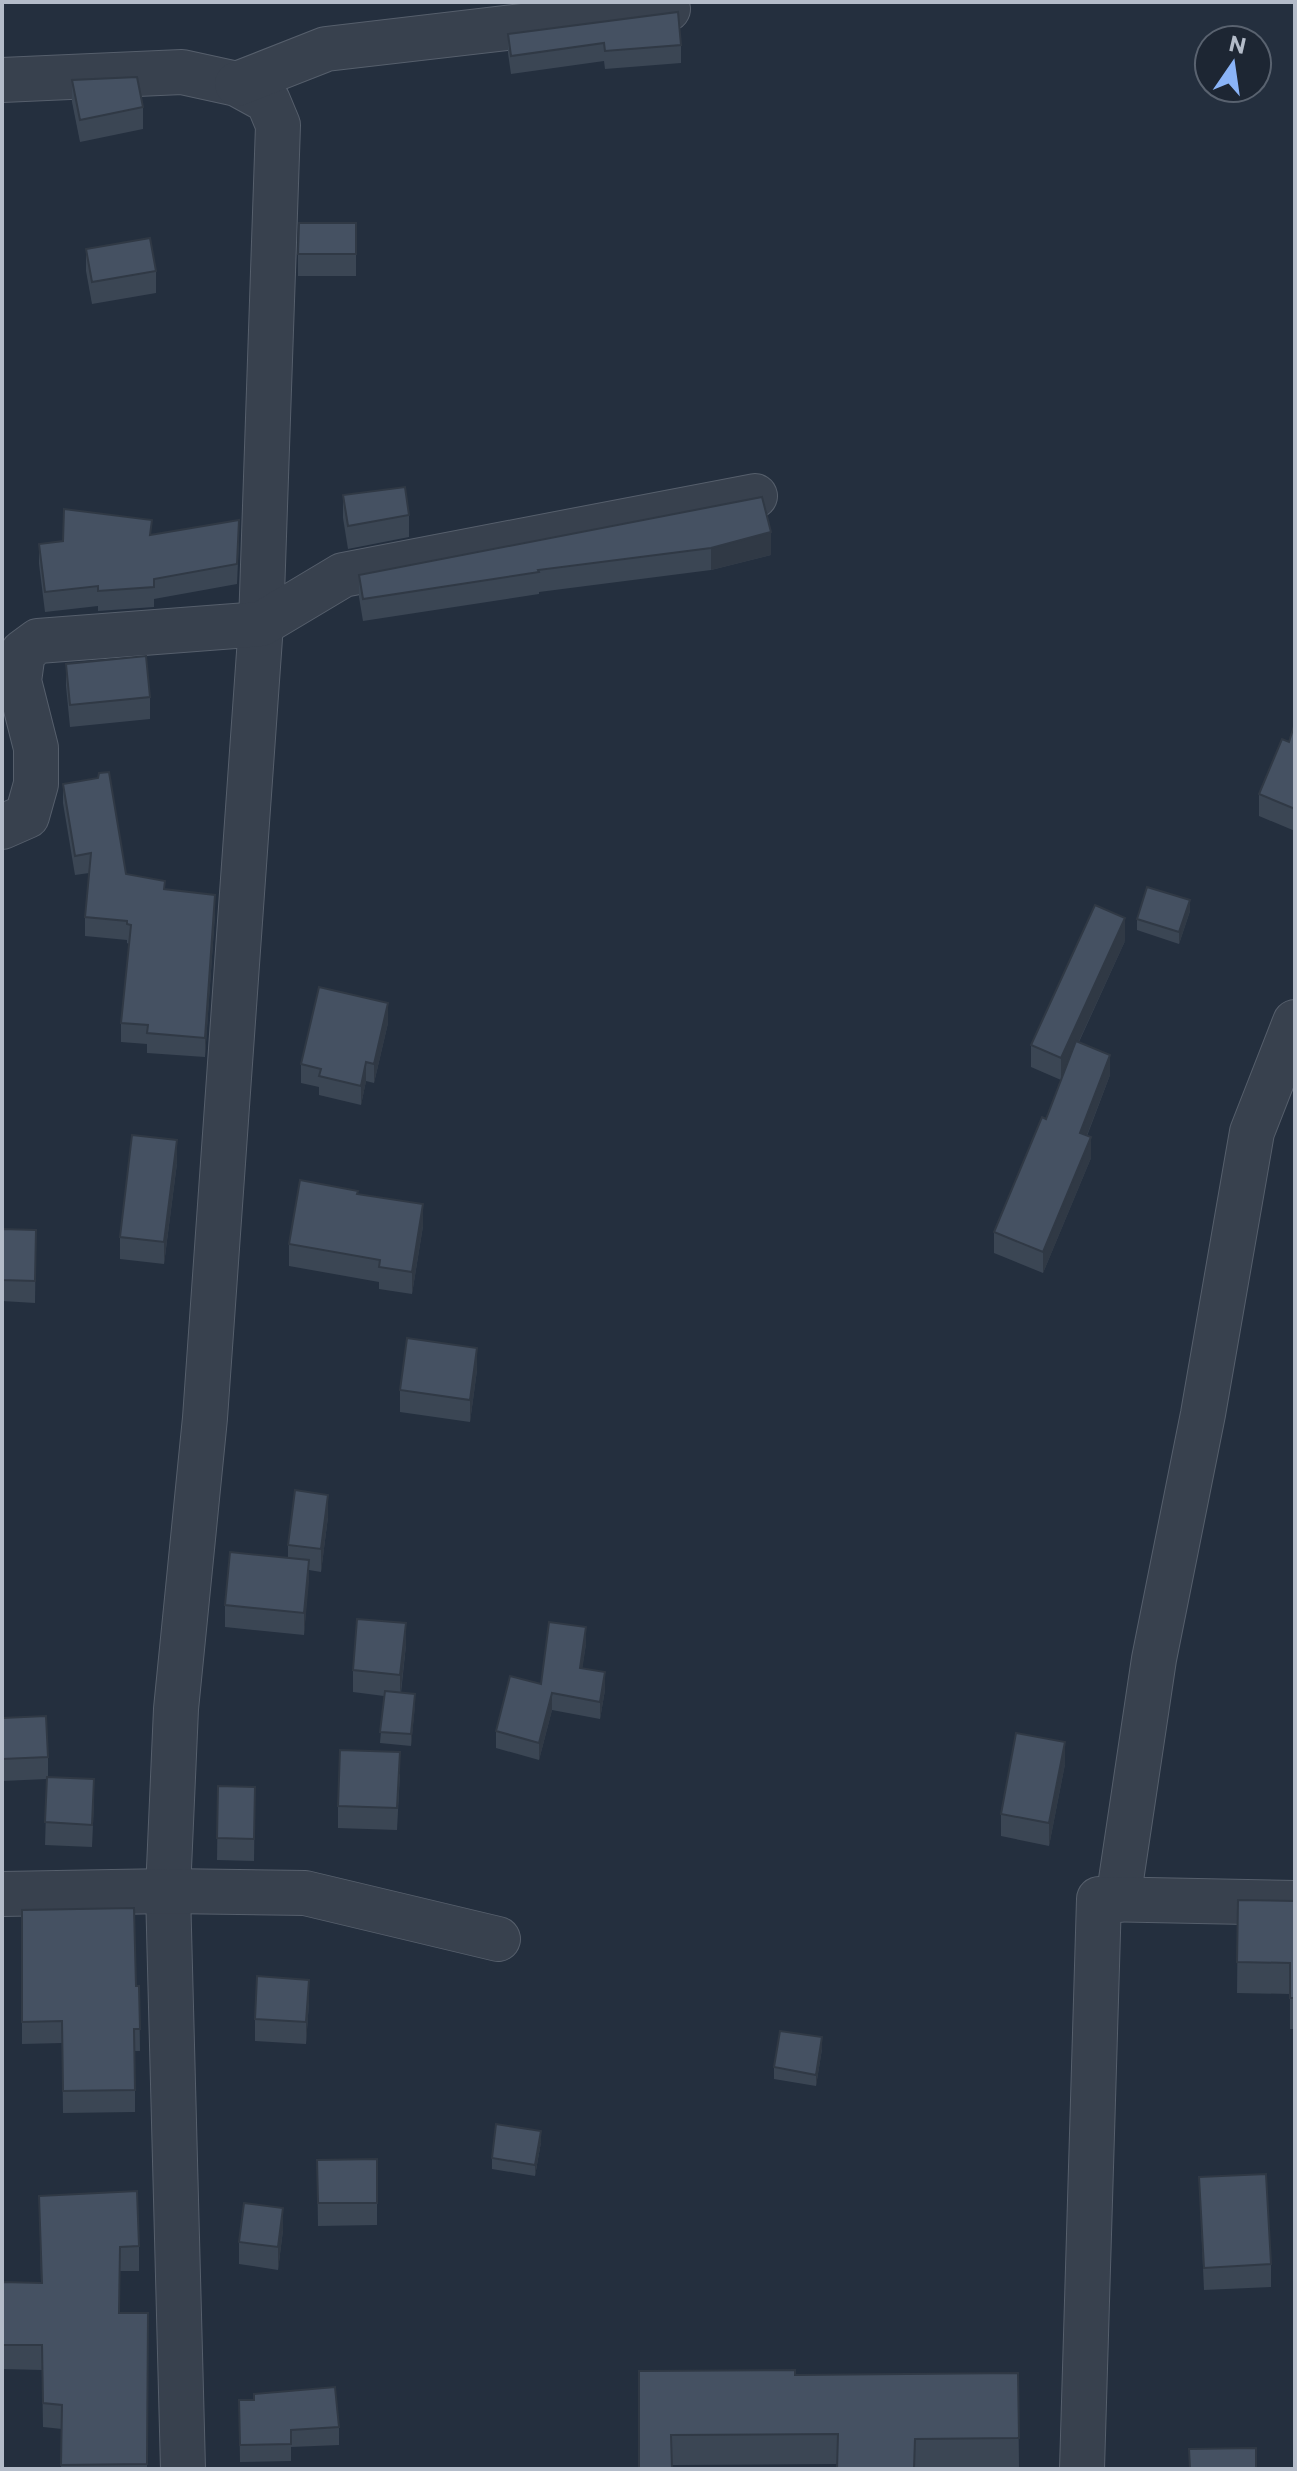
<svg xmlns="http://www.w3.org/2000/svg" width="1297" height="2471" font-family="Commissioner,sans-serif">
	<rect width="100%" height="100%" fill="#242f3e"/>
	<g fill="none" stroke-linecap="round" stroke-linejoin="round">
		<defs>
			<g id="minor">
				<path d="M2,80L182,72L237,84L268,101L278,125L261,624L205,1418L176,1709L168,1891L183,2469"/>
				<path d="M237,84L326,49L668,9"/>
				<path d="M2,827L27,816L36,784V748L19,681L23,652L38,641L261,624L343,575L755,496"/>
				<path d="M2,1894L168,1891L305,1893L498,1939"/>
				<path d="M1118,1900L1154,1659L1203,1414L1252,1132L1295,1022"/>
				<path d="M1082,2469L1099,1899L1295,1903"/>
			</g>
		</defs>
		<!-- minor casing -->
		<use href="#minor" stroke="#565f6c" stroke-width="46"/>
		<!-- minor -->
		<use href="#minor" stroke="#38414e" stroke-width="44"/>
	</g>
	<!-- wall -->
	<g fill="#3b4654">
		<path d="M508,34L681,45V63L605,69L604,61L511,74L508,53Z"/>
		<path d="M72,80L143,107V129L80,142L72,102Z"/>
		<path d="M356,223V276H298V254Z"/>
		<path d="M86,249L156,271V293L92,304L86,271Z"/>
		<path d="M343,495L409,515V537L348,549L343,518Z"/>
		<path d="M762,497L771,555L711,570L539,592V594L363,621L359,597V575Z"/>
		<path d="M152,535L239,540L237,584L154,599V607L98,611V606L45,612L39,564V544Z"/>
		<path d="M66,664L150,697V719L70,727L66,686Z"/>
		<path d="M1295,723V831L1259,816V794L1289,742Z"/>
		<path d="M63,784L126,874L165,889L215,914L205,1057L147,1053V1044L121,1042V1023L129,944L127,943V940L85,936V917L89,873L75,875L63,803Z"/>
		<path d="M1190,911L1179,944L1137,930V919Z"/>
		<path d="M1125,941L1079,1042L1110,1075L1087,1136L1091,1158L1043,1273L994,1253V1232L1046,1119L1061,1080L1031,1067V1045Z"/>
		<path d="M388,1023L374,1083L366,1081L361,1105L319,1095V1087L301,1083V1064Z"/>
		<path d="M177,1163L164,1264L120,1259V1237Z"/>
		<path d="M358,1194L423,1226L412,1294L379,1289V1282L289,1266V1244Z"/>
		<path d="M2,1229L36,1230L35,1303L2,1301Z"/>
		<path d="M477,1370L470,1422L400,1412V1390Z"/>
		<path d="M328,1517L321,1572L309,1570L304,1635L225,1627V1605L288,1558V1545Z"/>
		<path d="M586,1644L582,1668L605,1690L600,1719L552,1710L539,1760L496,1748V1731L541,1684Z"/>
		<path d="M406,1645L401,1693L415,1705L411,1746L380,1743L384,1696L353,1692V1670Z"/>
		<path d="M2,1718L48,1757V1777L94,1802L92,1847L45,1845L47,1779L2,1781Z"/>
		<path d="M1065,1764L1049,1846L1001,1836V1814Z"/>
		<path d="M400,1774L397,1830L338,1828V1806Z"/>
		<path d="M218,1786L255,1787L254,1861L217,1860Z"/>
		<path d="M1238,1900L1295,1901V2029H1290V1994L1237,1993Z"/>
		<path d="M22,1910L136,1986H139L140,2051H135V2112L63,2113L62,2043L22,2044Z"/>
		<path d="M309,2002L306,2044L255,2041V2019Z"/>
		<path d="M822,2049L816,2086L774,2079V2067Z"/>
		<path d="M541,2142L535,2176L492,2169V2158Z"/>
		<path d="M377,2159V2225L318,2226L317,2160Z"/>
		<path d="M1199,2177L1271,2264V2287L1204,2290Z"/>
		<path d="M39,2196L139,2246V2271H120L119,2313H148L147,2469H61L62,2429L43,2427L42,2370L2,2369V2282L41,2283Z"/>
		<path d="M283,2230L278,2270L239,2264V2242Z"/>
		<path d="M639,2371L795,2375L1018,2373L1019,2468L837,2469V2464L672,2465Z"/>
		<path d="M239,2400L339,2427V2445L291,2447V2461L240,2462Z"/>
	</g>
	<!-- shaded-wall -->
	<g fill="#303945">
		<path d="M771,532V555L711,570V548Z"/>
		<path d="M215,895V914L205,1057V1038Z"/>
		<path d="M1190,900V911L1179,944V932Z"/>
		<path d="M1125,918V941L1061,1080V1058Z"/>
		<path d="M388,1003V1023L374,1083V1064Z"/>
		<path d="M1110,1055V1075L1080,1153V1133Z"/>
		<path d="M366,1062V1081L361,1105V1086Z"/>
		<path d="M1091,1137V1158L1043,1273V1252Z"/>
		<path d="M177,1140V1163L164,1264V1242Z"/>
		<path d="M423,1204V1226L412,1294V1272Z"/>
		<path d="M477,1348V1370L470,1422V1400Z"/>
		<path d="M328,1495V1517L321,1572V1549Z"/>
		<path d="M309,1560V1582L304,1635V1613Z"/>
		<path d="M406,1623V1645L400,1697V1675Z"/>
		<path d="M586,1627V1644L580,1685V1668Z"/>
		<path d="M605,1672V1690L600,1719V1702Z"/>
		<path d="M552,1693V1710L539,1760V1743Z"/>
		<path d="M415,1694V1705L411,1746V1734Z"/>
		<path d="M1065,1742V1764L1049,1846V1823Z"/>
		<path d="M309,1980V2002L306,2044V2022Z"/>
		<path d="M822,2037V2049L816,2086V2075Z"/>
		<path d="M541,2131V2142L535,2176V2165Z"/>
		<path d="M283,2208V2230L278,2270V2247Z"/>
	</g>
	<!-- building -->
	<g fill="#455162" stroke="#303945" stroke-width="2">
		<path d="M678,12L681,45L605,51L604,43L511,56L508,34Z"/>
		<path d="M137,77L143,107L80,120L72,80Z"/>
		<path d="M299,223H356V254H298Z"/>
		<path d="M150,238L156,271L92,282L86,249Z"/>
		<path d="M405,487L409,515L348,526L343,495Z"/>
		<path d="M762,497L771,532L711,548L538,570L539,572L363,599L359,575Z"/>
		<path d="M64,509L152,520L150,535L239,520L237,564L154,579V587L98,591V586L45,592L39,544L63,541Z"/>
		<path d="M146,656L150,697L70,705L66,664Z"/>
		<path d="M1295,723V809L1259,794L1282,739L1289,742Z"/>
		<path d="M109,772L126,874L165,881L164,889L215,895L205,1038L147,1033L148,1025L121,1023L131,925L127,924V921L85,917L91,853L75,856L63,784L98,778L99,773Z"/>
		<path d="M1147,887L1190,900L1179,932L1137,919Z"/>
		<path d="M1095,905L1125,918L1061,1058L1031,1045Z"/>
		<path d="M319,987L388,1003L374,1064L366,1062L361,1086L319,1076L321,1069L301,1064Z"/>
		<path d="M1076,1041L1110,1055L1080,1133L1091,1137L1043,1252L994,1232L1042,1117L1046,1119Z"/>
		<path d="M132,1135L177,1140L164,1242L120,1237Z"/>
		<path d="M300,1180L358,1191L357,1194L423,1204L412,1272L379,1267L380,1260L289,1244Z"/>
		<path d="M2,1229L36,1230L35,1281L2,1280Z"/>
		<path d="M407,1338L477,1348L470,1400L400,1390Z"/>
		<path d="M295,1490L328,1495L321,1549L288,1545Z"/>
		<path d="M230,1552L309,1560L304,1613L225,1605Z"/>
		<path d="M357,1619L406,1623L400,1675L353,1670Z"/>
		<path d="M549,1622L586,1627L580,1668L605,1672L600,1702L552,1693L539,1743L496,1731L510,1676L541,1684Z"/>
		<path d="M385,1691L415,1694L411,1734L380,1732Z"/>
		<path d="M46,1716L48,1757L2,1759V1718Z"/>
		<path d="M1016,1733L1065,1742L1049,1823L1001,1814Z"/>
		<path d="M340,1750L400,1752L397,1808L338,1806Z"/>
		<path d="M47,1777L94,1779L92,1825L45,1822Z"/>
		<path d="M218,1786L255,1787L254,1839L217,1838Z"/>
		<path d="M1238,1900L1295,1901V1998H1290V1963L1237,1962Z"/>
		<path d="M134,1908L136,1986H139L140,2029H134L135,2090L63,2091L62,2021L22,2022V1910Z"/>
		<path d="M257,1976L309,1980L306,2022L255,2019Z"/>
		<path d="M780,2031L822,2037L816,2075L774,2067Z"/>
		<path d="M496,2124L541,2131L535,2165L492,2158Z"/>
		<path d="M377,2159V2203H318L317,2160Z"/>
		<path d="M1266,2174L1271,2264L1204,2268L1199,2177Z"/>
		<path d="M137,2191L139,2246L120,2247L119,2313H148L147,2464L61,2465L62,2405L43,2403L42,2345H2V2282L42,2283L39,2196Z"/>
		<path d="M244,2203L283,2208L278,2247L239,2242Z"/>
		<path d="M795,2370V2375L1018,2373L1019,2438L915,2439L914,2469H837L838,2434L671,2435L672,2469H639V2371Z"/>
		<path d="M335,2387L339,2427L291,2430V2444L240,2445L239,2400H254V2394Z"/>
		<path d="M1256,2448V2469H1190L1189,2449Z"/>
	</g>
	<!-- border -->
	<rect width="1297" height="2471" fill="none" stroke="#b4bcc9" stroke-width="8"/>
	<!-- north arrow -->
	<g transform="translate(1233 64) rotate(13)"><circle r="38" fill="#1d2633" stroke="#59626f" stroke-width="2"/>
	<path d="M0-6L14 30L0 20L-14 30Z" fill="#8ab4f8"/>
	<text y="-12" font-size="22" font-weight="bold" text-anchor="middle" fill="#b4bcc9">N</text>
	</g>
</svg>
